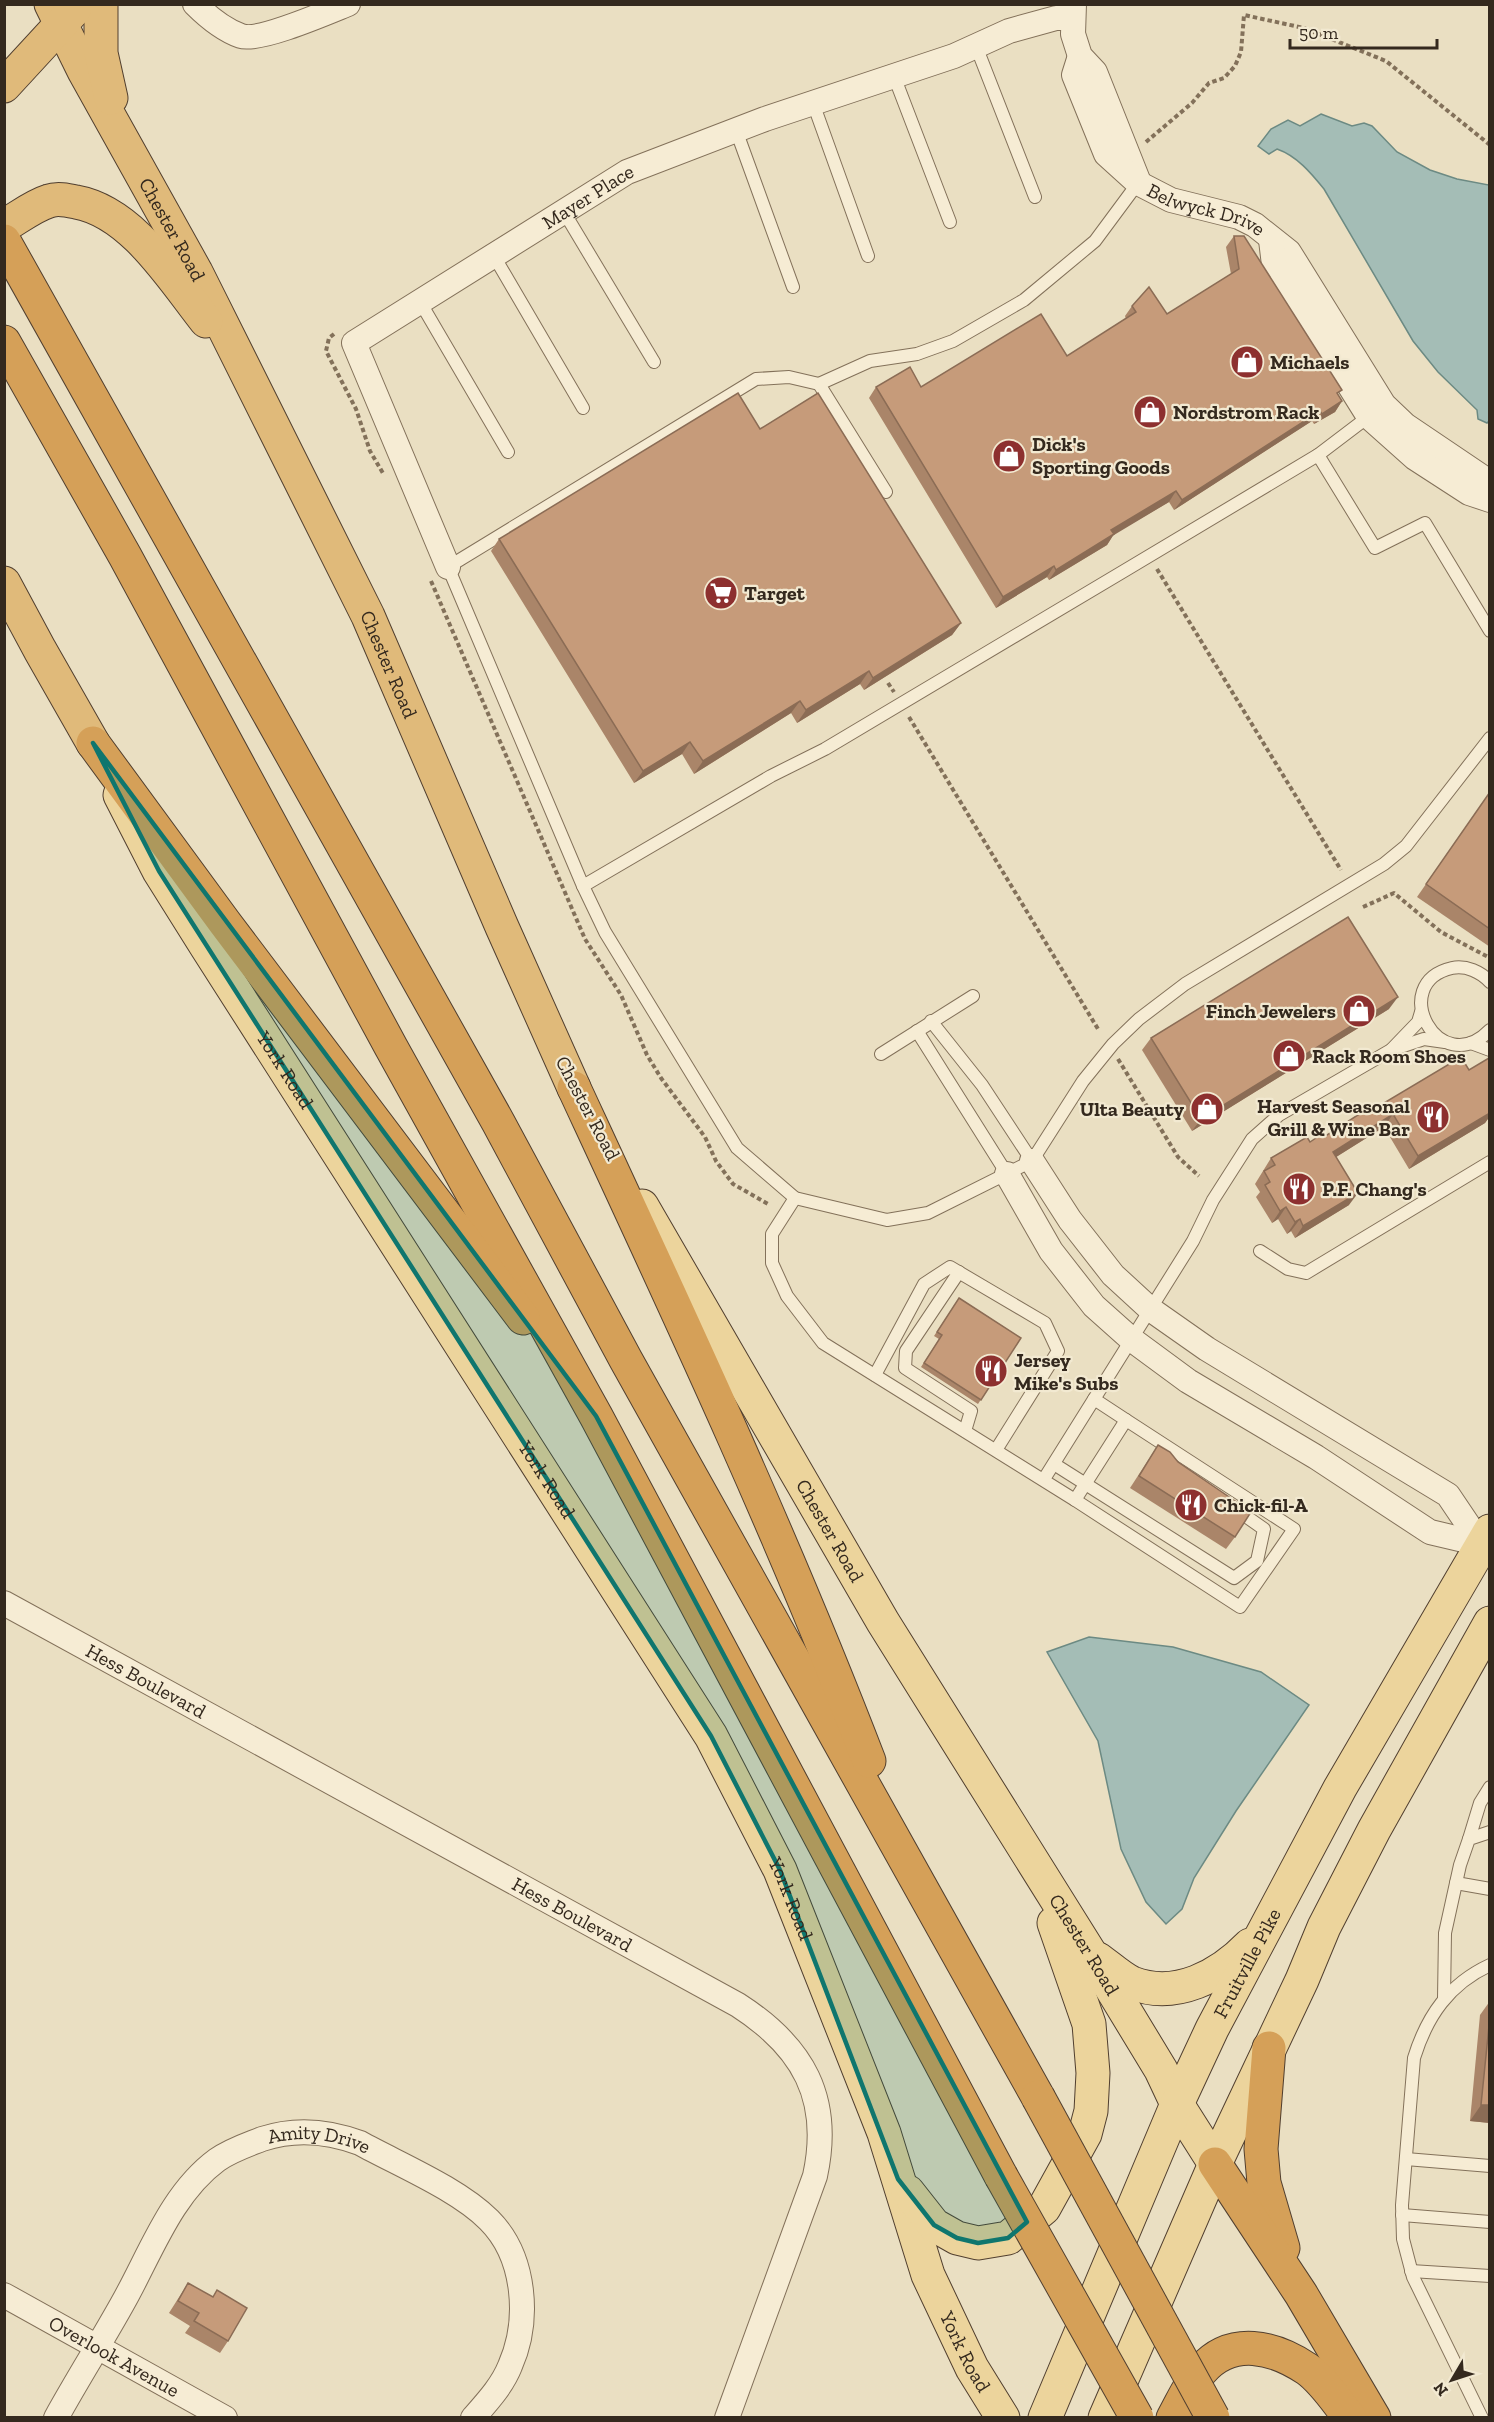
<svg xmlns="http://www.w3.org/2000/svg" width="1494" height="2422" font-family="'Zilla Slab',serif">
	<rect width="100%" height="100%" fill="#eadfc2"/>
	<!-- water -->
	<g fill="#a4bdb6" stroke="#6c8a83" stroke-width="1.5">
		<path d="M1321,114L1352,126L1364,123L1372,126L1397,152L1430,170L1457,179L1489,185V421L1487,423L1478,419L1477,410L1438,372L1413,341L1324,189C1311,173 1297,156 1277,149L1269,154L1258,146L1271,129L1288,120L1300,126Z"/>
		<path d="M1089,1637L1173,1647L1261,1672L1309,1705L1236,1811L1194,1878L1182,1909L1166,1924L1146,1902L1121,1849L1098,1741L1047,1652Z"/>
	</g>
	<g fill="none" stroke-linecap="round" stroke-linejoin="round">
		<defs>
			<g id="service">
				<path d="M976,46L1035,197"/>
				<path d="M894,76L950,222"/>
				<path d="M813,103L868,256"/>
				<path d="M736,130L793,287"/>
				<path d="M564,212L654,362"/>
				<path d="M494,256L583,408"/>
				<path d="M419,300L508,452"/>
				<path d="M819,384L789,377L756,379L448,567L583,886L605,932L737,1148L795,1198L887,1220L928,1213L1032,1161L1083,1081L1113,1044L1139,1019L1185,984L1384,864L1406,846L1490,738"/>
				<path d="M1318,455L1375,548L1425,523L1490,631"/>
				<path d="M886,492L819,384L870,361L917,354L953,341L1024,300L1095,241L1138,183"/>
				<path d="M583,886L771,776L825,749L1124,571L1318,455L1372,414"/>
				<path d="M1490,982C1481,972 1466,965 1452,968C1386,983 1439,1082 1490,1030"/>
				<path d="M931,1021L982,1085L1032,1161"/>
				<path d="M917,1031L1007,1174"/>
				<path d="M1471,1043L1490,1050"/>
				<path d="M1392,1049L1418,1022L1421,1012"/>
				<path d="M881,1054L973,996"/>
				<path d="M795,1198L772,1234V1263L787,1296L823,1343L1075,1500"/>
				<path d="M1260,1251L1288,1269L1306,1273L1490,1162"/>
				<path d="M959,1272L906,1351L905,1368L971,1411L965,1431"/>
				<path d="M875,1375L924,1284L950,1267L1045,1323L1058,1351L996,1450"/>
				<path d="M1094,1399L1126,1420"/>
				<path d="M1126,1420L1294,1529L1240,1607L1075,1500Z"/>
				<path d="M1054,1464L1234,1578L1257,1561L1264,1529L1234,1508"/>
				<path d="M1044,1479L1193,1241L1213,1200L1252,1139L1279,1115L1391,1050L1424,1039L1445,1042"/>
				<path d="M1469,1839L1480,1803L1490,1787"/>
				<path d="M1456,1883L1490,1889"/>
				<path d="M1444,1998L1445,1933L1460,1865L1469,1839L1490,1832"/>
				<path d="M1406,2159L1490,2166"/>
				<path d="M1402,2215L1490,2222"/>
				<path d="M1411,2271L1490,2276"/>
				<path d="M1482,2418L1413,2277L1403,2239L1402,2205L1414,2058C1427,2016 1449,1984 1490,1965"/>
			</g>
			<g id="minor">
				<path d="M195,4C208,17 224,30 241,36C259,42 328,12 348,4"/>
				<path d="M1074,4L1073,34L1080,56L1095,72L1138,180"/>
				<path id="s1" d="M1080,56L1074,75L1106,154L1138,183L1171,200L1239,217L1255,225L1289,252L1384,405L1405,425L1482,477L1490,486"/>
				<path d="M1271,240L1274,265L1369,417L1415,458L1469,493L1490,500"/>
				<path id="s2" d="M448,567L354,343L627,172L765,119L954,56L1009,31L1056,18H1073"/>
				<path d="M1032,1161L1070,1220L1113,1275L1150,1309L1207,1349L1448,1495L1481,1544L1488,1549"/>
				<path d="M1007,1174L1051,1251L1094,1306L1131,1339L1188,1381L1316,1457L1430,1532L1481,1544"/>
				<path id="s3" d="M4,1603L738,2005C803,2047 832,2098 815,2176L727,2418"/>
				<path id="s4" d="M4,2295L225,2418"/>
				<path id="s5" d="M56,2418C78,2378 103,2339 125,2299C151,2252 172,2193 217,2160C231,2150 247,2145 262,2139C295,2128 328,2131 360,2143C400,2165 458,2189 489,2220C526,2257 530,2321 510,2366C502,2386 487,2402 473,2418"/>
			</g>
			<g id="primary">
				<path id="s6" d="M120,795L159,871L206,946L711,1736L780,1870L884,2133L928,2275L972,2368L1003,2418"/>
				<path id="s7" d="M642,1206L883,1622L1090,1953L1161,2070L1177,2104L1215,2164"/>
				<path d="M1098,1959C1108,1966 1121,1978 1132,1983C1176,2000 1220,1976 1250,1945"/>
				<path d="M908,2192L934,2225L957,2238L978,2243L1008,2238L1044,2208L1085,2134L1091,2111L1093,2073L1089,2024L1054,1923"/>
				<path id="s8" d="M1045,2418L1177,2104L1212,2029L1340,1788L1490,1531"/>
				<path d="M1105,2418L1215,2164L1302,1980L1324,1927L1374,1830L1490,1623"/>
			</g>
			<g id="trunk">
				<path id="s9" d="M51,4L84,71L196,272L368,616L502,927L574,1088"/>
				<path d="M101,4V53L111,98"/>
				<path d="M4,86L74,10"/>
				<path d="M4,226C18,218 33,206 49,201C57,198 67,200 76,202C132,212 172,278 206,321"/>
				<path d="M4,583L40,650L93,743"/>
			</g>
			<g id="motorway">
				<path d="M4,241L498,1122L626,1360L1038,2097"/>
				<path d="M4,342L125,556L391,1047L596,1416L1001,2176"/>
				<path d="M93,743L225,923L523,1318"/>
				<path d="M574,1088C677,1310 781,1532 869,1761"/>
				<path d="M1269,2048L1261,2149L1264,2183L1283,2248"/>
				<path d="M1215,2164L1301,2294L1374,2418"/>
				<path d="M1173,2418C1182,2402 1190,2383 1202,2370C1232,2336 1274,2347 1307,2369C1324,2381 1337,2402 1350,2418"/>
			</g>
		</defs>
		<!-- service casing -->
		<use href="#service" stroke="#83715a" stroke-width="14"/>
		<!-- minor casing -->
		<use href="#minor" stroke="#83715a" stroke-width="26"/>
		<!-- primary casing -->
		<use href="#primary" stroke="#513f2f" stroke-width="35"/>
		<!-- trunk casing -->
		<use href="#trunk" stroke="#513f2f" stroke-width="35"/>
		<!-- motorway casing -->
		<use href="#motorway" stroke="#513f2f" stroke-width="35"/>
		<!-- path -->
		<g stroke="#83715a" stroke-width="4" stroke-dasharray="4.5 3" stroke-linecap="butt">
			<path d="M1146,142L1192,103L1209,83L1224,78L1235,66L1241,52L1244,15L1304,28L1386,61L1490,145"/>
			<path d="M334,334L329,338L326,351L356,409L370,451L384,475"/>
			<path d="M1157,569L1341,870"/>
			<path d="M431,581L585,939L621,995L647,1055L661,1078L705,1137L716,1161L733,1184L768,1204"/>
			<path d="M888,683L894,692"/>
			<path d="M909,717L1098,1029"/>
			<path d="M1363,907L1394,893L1441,932L1490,958"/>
			<path d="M1118,1059L1178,1157L1199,1176"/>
		</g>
		<!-- service -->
		<use href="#service" stroke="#f6ecd4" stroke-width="12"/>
		<!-- minor -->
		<use href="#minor" stroke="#f6ecd4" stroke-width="24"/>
		<!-- primary -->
		<use href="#primary" stroke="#ecd49c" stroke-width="33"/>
		<!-- trunk -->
		<use href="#trunk" stroke="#e0ba7a" stroke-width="33"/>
		<!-- motorway -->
		<use href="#motorway" stroke="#d5a058" stroke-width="33"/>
		<defs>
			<g id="motorway-bridge">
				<path d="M1038,2097L1213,2418"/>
				<path d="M1001,2176L1137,2418"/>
			</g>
		</defs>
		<!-- motorway-bridge casing -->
		<use href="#motorway-bridge" stroke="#513f2f" stroke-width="35" stroke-linecap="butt"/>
		<!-- motorway-bridge -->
		<use href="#motorway-bridge" stroke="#d5a058" stroke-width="33"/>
	</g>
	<!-- wall -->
	<g fill="#aa8569">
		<path d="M1234,236L1342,401L1335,412L1314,424L1312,421L1174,510L1169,502L1114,534L1107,545L1049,580L1047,577L996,608L869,398L876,387H921L1067,356L1126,319L1125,316L1132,306L1167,314L1231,274L1226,247Z"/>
		<path d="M760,429L961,623L952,635L864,690L860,684L797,723L791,713L694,774L682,754L634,783L491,551L499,539Z"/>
		<path d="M1490,792V947L1417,897Z"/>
		<path d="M1389,1009L1192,1131L1142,1050L1151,1038Z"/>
		<path d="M1490,1059V1116L1485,1123L1409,1169L1384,1127L1336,1157L1349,1205L1295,1238L1291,1231L1287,1234L1278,1219L1272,1223L1256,1197L1260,1192L1255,1184L1271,1158L1324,1137L1369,1112L1469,1070Z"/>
		<path d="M959,1298L1021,1338L978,1404L921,1367L939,1339L934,1336Z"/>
		<path d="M1158,1445L1178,1462L1235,1537L1226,1549L1130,1488Z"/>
		<path d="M1490,2001V2123L1470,2121L1480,2015Z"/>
		<path d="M188,2283L213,2297L217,2290L228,2341L220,2353L185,2333L190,2326L169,2313Z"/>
	</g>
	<!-- shaded-wall -->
	<g fill="#8b6c55">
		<path d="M1342,401L1335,412L1314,424L1322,414Z"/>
		<path d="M1320,411L1312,421L1174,510L1182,500Z"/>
		<path d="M1176,491L1169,502L1104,541L1111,530Z"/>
		<path d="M1114,534L1107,545L1049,580L1056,570Z"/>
		<path d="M1054,566L1047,577L996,608L1003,597Z"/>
		<path d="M961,623L952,635L864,690L873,678Z"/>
		<path d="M869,671L860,684L797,723L806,710Z"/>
		<path d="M800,701L791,713L694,774L703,761Z"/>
		<path d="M690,742L682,754L634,783L643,771Z"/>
		<path d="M1398,997L1389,1009L1192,1131L1201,1119Z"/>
		<path d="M1490,1110V1116L1485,1123L1409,1169L1418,1156Z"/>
		<path d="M1393,1114L1384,1127L1325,1164L1333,1152Z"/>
		<path d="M1358,1193L1349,1205L1295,1238L1303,1226Z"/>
		<path d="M1286,1207L1278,1219L1272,1223L1280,1211Z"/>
		<path d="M1300,1219L1291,1231L1287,1234L1295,1222Z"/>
		<path d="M1481,2105H1490V2123L1470,2121Z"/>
	</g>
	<!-- building -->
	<g fill="#c69b7a" stroke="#8b6c55" stroke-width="1.5">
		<path d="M1234,236H1244L1342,390L1337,393L1342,401L1322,414L1320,411L1182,500L1176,491L1111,530L1114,534L1056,570L1054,566L1003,597L876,387L910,367L921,387L1041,314L1067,356L1136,312L1132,306L1149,287L1167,314L1239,269Z"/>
		<path d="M738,393L760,429L818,393L961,623L873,678L869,671L806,710L800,701L703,761L690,742L643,771L499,539Z"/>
		<path d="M1490,792V929L1426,884Z"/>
		<path d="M1348,917L1398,997L1201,1119L1151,1038Z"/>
		<path d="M1461,1057L1469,1070L1489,1058L1490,1059V1113L1418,1156L1393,1114L1333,1152L1358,1193L1303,1226L1300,1219L1295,1222L1286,1207L1280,1211L1265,1185L1270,1182L1264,1171L1275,1165L1271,1158L1307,1137L1310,1142L1322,1134L1324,1137L1367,1109L1369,1112Z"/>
		<path d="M959,1298L1021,1338L981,1400L924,1363L942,1335L937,1332Z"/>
		<path d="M1158,1445L1170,1452L1178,1462L1251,1512L1235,1537L1139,1476Z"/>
		<path d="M1490,2016V2105H1481Z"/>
		<path d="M188,2283L213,2297L217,2290L247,2308L228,2341L194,2321L199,2313L178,2301Z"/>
	</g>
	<!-- marked area -->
	<path fill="#0f766e" fill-opacity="0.2" stroke="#0f766e" stroke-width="4.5" stroke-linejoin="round" d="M93,743L596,1416L1027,2222L1008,2238L978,2243L957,2238L934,2225L898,2179L780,1870L711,1736L159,871Z"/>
	<!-- icons -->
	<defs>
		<symbol id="shop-disc" viewBox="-11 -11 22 22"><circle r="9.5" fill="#8d302f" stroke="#f2e9d1"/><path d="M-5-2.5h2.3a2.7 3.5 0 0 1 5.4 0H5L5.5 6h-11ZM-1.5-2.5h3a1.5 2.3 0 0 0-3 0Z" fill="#fff"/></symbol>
		<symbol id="supermarket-disc" viewBox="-11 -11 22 22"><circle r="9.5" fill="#8d302f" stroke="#f2e9d1"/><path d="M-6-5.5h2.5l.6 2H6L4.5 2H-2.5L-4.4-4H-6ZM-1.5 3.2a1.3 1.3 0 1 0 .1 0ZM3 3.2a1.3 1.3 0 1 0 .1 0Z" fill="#fff"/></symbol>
		<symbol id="restaurant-disc" viewBox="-11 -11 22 22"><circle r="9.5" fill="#8d302f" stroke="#f2e9d1"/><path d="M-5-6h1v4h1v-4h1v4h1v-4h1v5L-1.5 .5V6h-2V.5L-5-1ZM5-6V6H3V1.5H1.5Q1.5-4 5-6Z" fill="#fff"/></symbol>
	</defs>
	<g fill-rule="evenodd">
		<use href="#shop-disc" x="1228" y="343" width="38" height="38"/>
		<use href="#shop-disc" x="1131" y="393" width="38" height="38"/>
		<use href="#shop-disc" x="990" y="437" width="38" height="38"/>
		<use href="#supermarket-disc" x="702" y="574" width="38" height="38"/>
		<use href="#shop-disc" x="1340" y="992" width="38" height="38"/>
		<use href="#shop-disc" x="1270" y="1037" width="38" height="38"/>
		<use href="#shop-disc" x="1188" y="1090" width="38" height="38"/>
		<use href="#restaurant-disc" x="1414" y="1098" width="38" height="38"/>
		<use href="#restaurant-disc" x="1280" y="1170" width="38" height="38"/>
		<use href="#restaurant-disc" x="972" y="1352" width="38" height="38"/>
		<use href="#restaurant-disc" x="1172" y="1486" width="38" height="38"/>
	</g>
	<g text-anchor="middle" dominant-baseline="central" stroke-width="4.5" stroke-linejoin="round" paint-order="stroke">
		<!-- street labels -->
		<g font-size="20" fill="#34291e" stroke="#f2e9d1">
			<text stroke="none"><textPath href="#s2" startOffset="519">Mayer Place</textPath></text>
			<text stroke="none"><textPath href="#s1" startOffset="222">Belwyck Drive</textPath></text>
			<text stroke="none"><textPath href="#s9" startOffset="256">Chester Road</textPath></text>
			<text stroke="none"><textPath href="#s9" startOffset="742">Chester Road</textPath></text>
			<text stroke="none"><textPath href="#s6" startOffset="321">York Road</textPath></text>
			<text transform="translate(588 1108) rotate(62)">Chester Road</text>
			<text stroke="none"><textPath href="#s6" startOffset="807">York Road</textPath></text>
			<text stroke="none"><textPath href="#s7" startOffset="375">Chester Road</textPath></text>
			<text stroke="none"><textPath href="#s3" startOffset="162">Hess Boulevard</textPath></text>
			<text stroke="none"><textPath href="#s6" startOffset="1293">York Road</textPath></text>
			<text stroke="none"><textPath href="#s3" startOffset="648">Hess Boulevard</textPath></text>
			<text stroke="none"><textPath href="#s7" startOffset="861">Chester Road</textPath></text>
			<text stroke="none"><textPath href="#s8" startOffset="498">Fruitville Pike</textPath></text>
			<text stroke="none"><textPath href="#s5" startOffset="414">Amity Drive</textPath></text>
			<text stroke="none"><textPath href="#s6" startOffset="1779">York Road</textPath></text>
			<text stroke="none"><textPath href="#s4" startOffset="126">Overlook Avenue</textPath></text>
		</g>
		<!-- poi labels -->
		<g font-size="20" font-weight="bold" fill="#34291e" stroke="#f2e9d1" text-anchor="start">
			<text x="1270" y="362">Michaels</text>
			<text x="1173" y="412">Nordstrom Rack</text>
			<text x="1032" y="444">Dick's<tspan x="1032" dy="23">Sporting Goods</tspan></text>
			<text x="744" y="593">Target</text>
			<text x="1336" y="1011" text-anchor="end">Finch Jewelers</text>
			<text x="1312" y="1056">Rack Room Shoes</text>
			<text x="1410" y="1106" text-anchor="end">Harvest Seasonal<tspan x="1410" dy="23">Grill &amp; Wine Bar</tspan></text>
			<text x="1184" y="1109" text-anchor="end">Ulta Beauty</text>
			<text x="1322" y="1189">P.F. Chang's</text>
			<text x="1014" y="1360">Jersey<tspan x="1014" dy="23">Mike's Subs</tspan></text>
			<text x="1214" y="1505">Chick-fil-A</text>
		</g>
	</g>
	<!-- border -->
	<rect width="1494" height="2422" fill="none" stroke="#34291e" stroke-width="12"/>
	<!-- north arrow -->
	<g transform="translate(1452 2380) rotate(231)" stroke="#f2e9d1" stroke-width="4.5" paint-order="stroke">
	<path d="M0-4.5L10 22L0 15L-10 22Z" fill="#34291e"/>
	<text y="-9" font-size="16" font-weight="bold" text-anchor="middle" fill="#34291e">N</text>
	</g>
	<!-- scale -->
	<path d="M1290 39v9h147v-9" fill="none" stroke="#34291e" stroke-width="3"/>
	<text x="1299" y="39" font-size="18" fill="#34291e" stroke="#f2e9d1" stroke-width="4.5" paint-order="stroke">50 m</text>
</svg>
